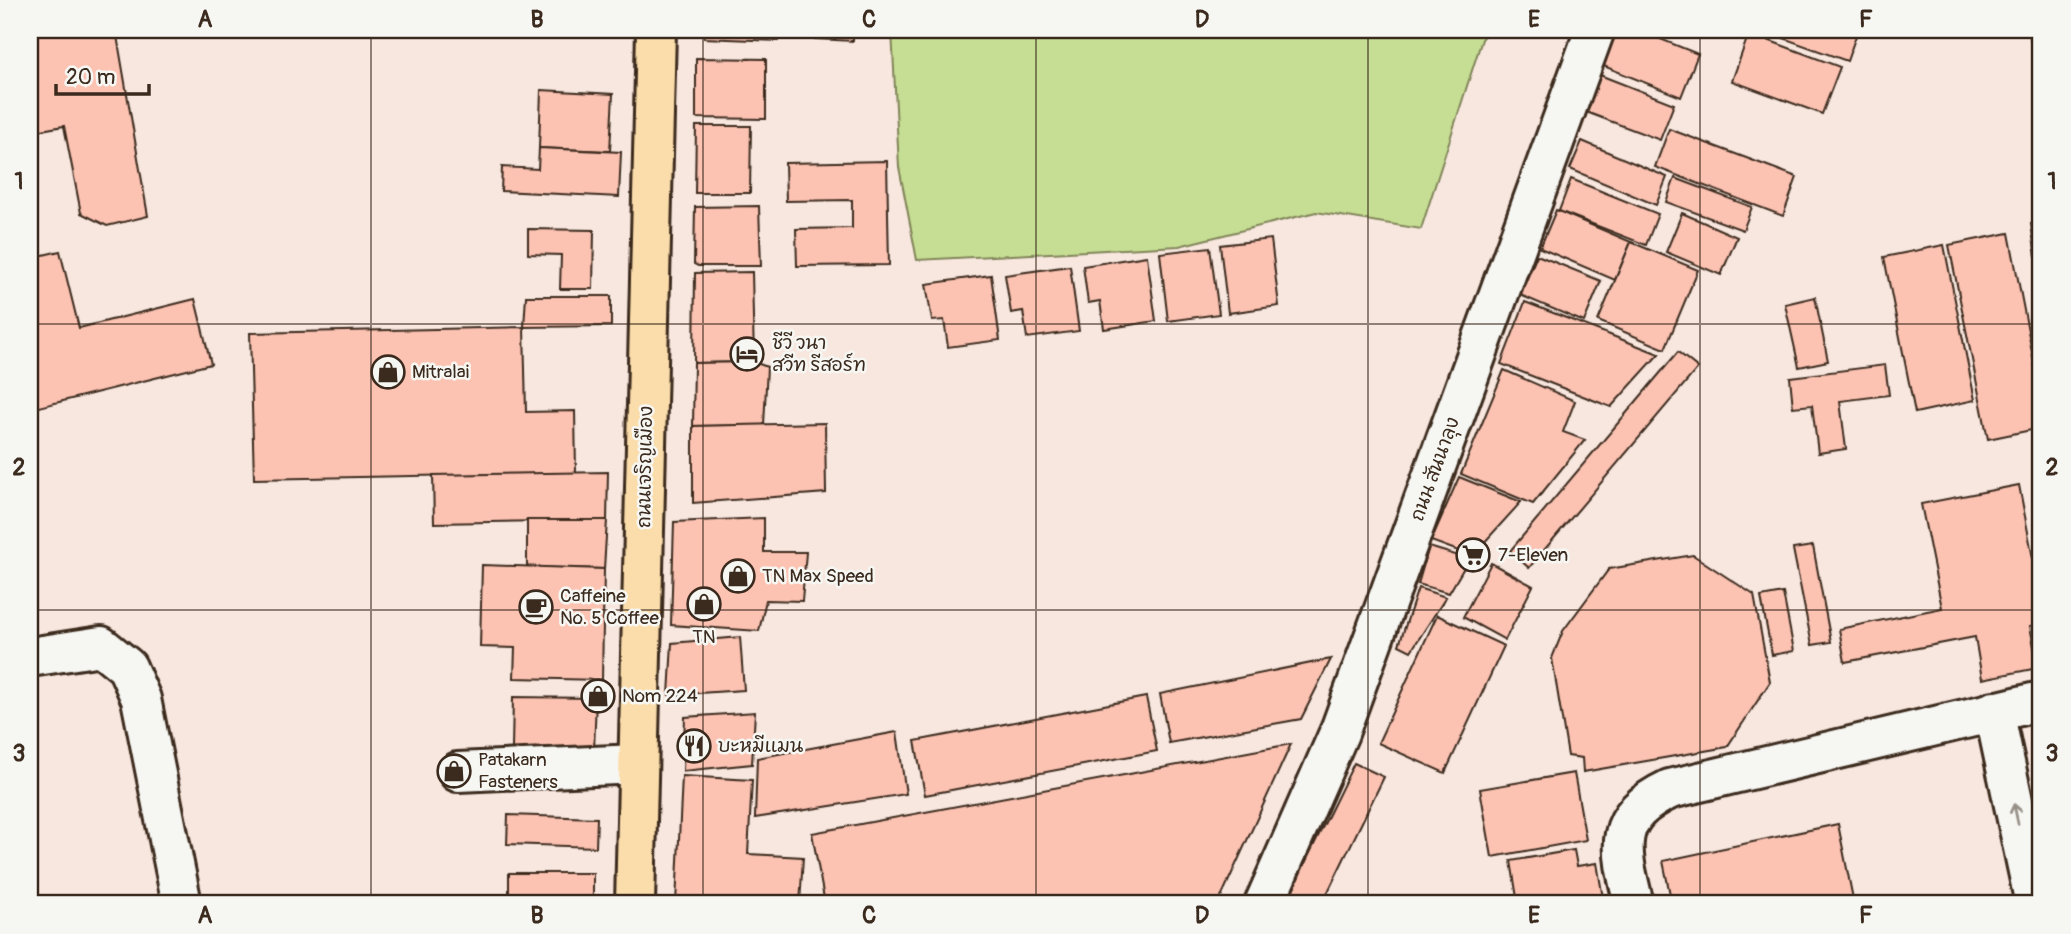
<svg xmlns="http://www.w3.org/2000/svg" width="2071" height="934" font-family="Pangolin,'Playpen Sans Thai',sans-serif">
	<rect width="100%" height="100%" fill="#f8e7df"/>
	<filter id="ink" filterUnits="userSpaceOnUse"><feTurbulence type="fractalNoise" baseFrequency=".0143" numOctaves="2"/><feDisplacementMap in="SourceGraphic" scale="14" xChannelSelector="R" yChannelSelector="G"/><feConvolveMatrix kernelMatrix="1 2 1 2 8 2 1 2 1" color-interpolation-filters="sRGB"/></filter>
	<g filter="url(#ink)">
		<!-- green -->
		<path fill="#c6de94" stroke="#808459" stroke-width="2" d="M892,30H1485L1421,229L1316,212L1179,246L917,260L899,167Z"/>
		<!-- building -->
		<g fill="#fcc3b3" stroke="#3b2a1e" stroke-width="2">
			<path d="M30,30H116L148,216L107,226L81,213L64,126L30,132Z"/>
			<path d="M704,30H778V41L704,38Z"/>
			<path d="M799,30H853V41L799,38Z"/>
			<path d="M1609,30H1638L1698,54L1681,97L1596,63Z"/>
			<path d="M1761,30H1858L1847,61Z"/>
			<path d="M1749,33L1840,67L1822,114L1732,81Z"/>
			<path d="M2041,36V70L2037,71L2030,38Z"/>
			<path d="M696,58L766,59V119L696,118Z"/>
			<path d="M1592,72L1674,104L1660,140L1578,109Z"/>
			<path d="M541,90L613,94L610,151L539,148Z"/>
			<path d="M696,126H751L750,193H695Z"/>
			<path d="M1669,129L1797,177L1783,216L1655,167Z"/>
			<path d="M1582,141L1667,177L1656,205L1570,169Z"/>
			<path d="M539,148L621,152L619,197L501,191L502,167L538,169Z"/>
			<path d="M887,161L889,265L797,266L796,229L852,228V200L786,201L785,163Z"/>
			<path d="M1675,178L1752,207L1743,230L1666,202Z"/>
			<path d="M1571,179L1658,214L1646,245L1559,211Z"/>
			<path d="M759,206L761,266H698L694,264L695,207Z"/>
			<path d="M1556,210L1631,242L1615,280L1540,248Z"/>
			<path d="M1682,213L1737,237L1721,275L1666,252Z"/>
			<path d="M2041,223V255L2036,256L2031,224Z"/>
			<path d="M528,229L594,230L593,289H560L561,255L528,254Z"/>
			<path d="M2009,233L2041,398V428L1988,439L1949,245Z"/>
			<path d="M1271,239L1279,306L1228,313L1220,245Z"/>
			<path d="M1631,242L1698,270L1665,349L1598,321Z"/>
			<path d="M1944,245L1975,400L1915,413L1884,257Z"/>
			<path d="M1210,247L1219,314L1168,321L1160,253Z"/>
			<path d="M60,251L79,328L195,299L211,364L35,408L30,386V258Z"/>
			<path d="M1537,255L1601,281L1584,322L1520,295Z"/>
			<path d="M1147,256L1156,321L1104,329L1100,301L1088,303L1083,266Z"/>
			<path d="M1070,266L1079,331L1027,338L1023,311L1011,313L1005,275Z"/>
			<path d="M752,272L754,362L694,363L695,273Z"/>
			<path d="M991,275L1000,340L948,347L944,320L932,321L926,284Z"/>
			<path d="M526,296H611V326L524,327Z"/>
			<path d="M1815,297L1828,361L1799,367L1785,304Z"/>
			<path d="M1525,302L1659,354L1611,407L1501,364Z"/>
			<path d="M524,327L526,412L575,411L576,473L254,479L250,333Z"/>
			<path d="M1678,352L1698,368L1529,568L1510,551Z"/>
			<path d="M754,362L767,367L764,425L693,426L694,363Z"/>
			<path d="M1885,365L1889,395L1840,401L1846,449L1818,453L1812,405L1793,407L1790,377Z"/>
			<path d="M1504,370L1575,401L1563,432L1585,440L1533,504L1461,474Z"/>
			<path d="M825,423L826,493L693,503V426Z"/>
			<path d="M608,472L607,520L434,523L433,475Z"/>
			<path d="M1459,477L1521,502L1472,556L1431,541Z"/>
			<path d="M2019,485L2039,590L2041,589V624L2030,626L2038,668L1982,679L1975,637L1845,662L1839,629L1942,608L1921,504Z"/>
			<path d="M764,518V552H806L802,601L766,600L759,631L671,625L674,522Z"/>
			<path d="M527,520H607L604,569L527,567Z"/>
			<path d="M1813,546L1831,642L1812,645L1793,549Z"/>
			<path d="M1429,547L1469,559L1449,593L1418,584Z"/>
			<path d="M1693,555L1754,595L1770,682L1727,747L1583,772L1582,758L1568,756L1552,658L1563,631L1609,569Z"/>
			<path d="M1491,563L1533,586L1505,640L1463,617Z"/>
			<path d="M482,565L604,569L602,680L514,678L515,648L480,647Z"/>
			<path d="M1418,588L1446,597L1411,651L1399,645Z"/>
			<path d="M1783,593L1794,651L1772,655L1761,597Z"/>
			<path d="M1437,615L1504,646L1445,773L1378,743Z"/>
			<path d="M740,637L744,690L669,695L672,643Z"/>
			<path d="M1331,659L1301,719L1169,743L1160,694Z"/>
			<path d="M513,697L596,698L594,751L512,749Z"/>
			<path d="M1146,697L1157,751L925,795L915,741Z"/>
			<path d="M755,712L752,764L683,771L685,717Z"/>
			<path d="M897,732L906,794L755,818L757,758Z"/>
			<path d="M1291,744L1218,904H825L812,833Z"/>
			<path d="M1354,763L1384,777L1322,904H1285Z"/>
			<path d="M1574,773L1586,840L1492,857L1480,789Z"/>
			<path d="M682,776L752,780L748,854L803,857L800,904H676Z"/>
			<path d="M508,815L597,818L596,847L507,844Z"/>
			<path d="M1838,824L1854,904H1672L1663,861Z"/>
			<path d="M1574,850L1577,866L1597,863L1604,904H1518L1511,861Z"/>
			<rect x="509" y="873" width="84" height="28"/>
			<path d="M484,900L593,901V904H484Z"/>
		</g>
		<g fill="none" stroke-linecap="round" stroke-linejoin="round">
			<defs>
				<g id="minor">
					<path d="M30,657L101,646L127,667L141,699L182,904"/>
					<path d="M1994,711L2035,904"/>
					<path d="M458,772L638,764"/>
					<path d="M1264,904L1339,733L1595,30"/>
					<path d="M1634,904C1620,848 1611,817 1670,789L2041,701"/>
				</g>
				<path id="major" d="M635,904L656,30"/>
			</defs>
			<!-- minor casing -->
			<use href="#minor" stroke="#3b2a1e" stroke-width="44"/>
			<!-- major casing -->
			<use href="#major" stroke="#3b2a1e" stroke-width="44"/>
			<!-- minor -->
			<use href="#minor" stroke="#f6f6f2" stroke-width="38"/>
			<!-- major -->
			<use href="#major" stroke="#fbddab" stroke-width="38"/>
		</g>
		<!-- one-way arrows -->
		<defs><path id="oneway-shaft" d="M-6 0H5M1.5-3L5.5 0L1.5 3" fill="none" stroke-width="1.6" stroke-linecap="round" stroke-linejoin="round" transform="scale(1.75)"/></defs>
		<use stroke="#989088" href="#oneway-shaft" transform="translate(2016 814) rotate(-102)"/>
	</g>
	<!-- grid -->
	<path fill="none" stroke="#3b2a1e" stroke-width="2" stroke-opacity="0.55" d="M371,30V904M703,30V904M1036,30V904M1368,30V904M1700,30V904M30,324H2041M30,610H2041"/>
	<!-- icons -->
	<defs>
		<symbol id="hotel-ring" viewBox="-11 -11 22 22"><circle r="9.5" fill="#f6f6f2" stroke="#3b2a1e" stroke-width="1.5"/><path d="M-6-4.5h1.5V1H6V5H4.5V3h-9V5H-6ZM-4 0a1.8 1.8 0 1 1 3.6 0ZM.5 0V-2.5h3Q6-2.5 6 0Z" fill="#3b2a1e"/></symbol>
		<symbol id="shop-ring" viewBox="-11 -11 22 22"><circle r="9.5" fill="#f6f6f2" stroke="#3b2a1e" stroke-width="1.5"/><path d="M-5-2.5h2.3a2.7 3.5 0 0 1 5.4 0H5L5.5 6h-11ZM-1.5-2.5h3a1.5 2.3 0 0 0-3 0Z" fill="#3b2a1e"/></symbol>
		<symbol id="supermarket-ring" viewBox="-11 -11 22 22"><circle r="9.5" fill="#f6f6f2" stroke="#3b2a1e" stroke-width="1.5"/><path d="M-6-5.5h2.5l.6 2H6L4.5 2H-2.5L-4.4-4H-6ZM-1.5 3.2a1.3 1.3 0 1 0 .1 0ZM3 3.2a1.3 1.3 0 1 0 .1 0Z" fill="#3b2a1e"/></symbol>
		<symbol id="cafe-ring" viewBox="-11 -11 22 22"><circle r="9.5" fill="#f6f6f2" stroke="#3b2a1e" stroke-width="1.5"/><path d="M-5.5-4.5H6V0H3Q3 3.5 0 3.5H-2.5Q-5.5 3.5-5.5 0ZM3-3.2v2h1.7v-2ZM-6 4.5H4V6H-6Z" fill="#3b2a1e"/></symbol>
		<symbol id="restaurant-ring" viewBox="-11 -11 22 22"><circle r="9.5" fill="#f6f6f2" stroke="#3b2a1e" stroke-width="1.5"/><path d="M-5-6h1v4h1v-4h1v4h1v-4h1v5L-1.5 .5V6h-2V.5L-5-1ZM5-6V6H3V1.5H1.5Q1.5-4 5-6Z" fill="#3b2a1e"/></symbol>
	</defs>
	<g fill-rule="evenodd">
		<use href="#hotel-ring" x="728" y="335" width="38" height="38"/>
		<use href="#shop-ring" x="369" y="353" width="38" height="38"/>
		<use href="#supermarket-ring" x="1454" y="536" width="38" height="38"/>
		<use href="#shop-ring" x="719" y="557" width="38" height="38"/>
		<use href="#shop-ring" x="685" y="585" width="38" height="38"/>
		<use href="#cafe-ring" x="517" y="588" width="38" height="38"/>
		<use href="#shop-ring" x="579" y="677" width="38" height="38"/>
		<use href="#restaurant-ring" x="675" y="727" width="38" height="38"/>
		<use href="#shop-ring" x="435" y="752" width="38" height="38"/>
	</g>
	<g text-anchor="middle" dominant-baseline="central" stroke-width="5" stroke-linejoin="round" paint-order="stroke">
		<!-- poi labels -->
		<g font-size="19" fill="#3b2a1e" stroke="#f6f6f2" text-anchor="start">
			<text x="772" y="343">ชีวี วนา<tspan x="772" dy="22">สวีท รีสอร์ท</tspan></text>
			<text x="412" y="372">Mitralai</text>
			<text x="1498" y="555">7-Eleven</text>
			<text x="762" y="576">TN Max Speed</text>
			<text x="560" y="596">Caffeine<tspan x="560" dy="22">No. 5 Coffee</tspan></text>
			<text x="704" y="637" text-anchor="middle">TN</text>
			<text x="622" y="696">Nom 224</text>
			<text x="718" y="746">บะหมีแมน</text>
			<text x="478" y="760">Patakarn<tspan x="478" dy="22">Fasteners</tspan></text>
		</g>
		<!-- street labels -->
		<g font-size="19" fill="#3b2a1e" stroke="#f6f6f2">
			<text transform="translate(645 467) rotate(-89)">ถนนเจริญเมือง</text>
			<text transform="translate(1435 469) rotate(-70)">ถนน สันนาลุง</text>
		</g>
	</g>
	<!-- margin -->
	<rect width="2071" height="934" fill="none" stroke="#f6f6f2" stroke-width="77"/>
	<!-- scale -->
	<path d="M56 84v10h93v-10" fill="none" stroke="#3b2a1e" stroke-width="3.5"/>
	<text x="66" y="84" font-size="21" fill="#3b2a1e" stroke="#f6f6f2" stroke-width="5" paint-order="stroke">20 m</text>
	<rect x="38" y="38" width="1994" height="857" fill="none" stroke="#3b2a1e" stroke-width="2.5"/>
	<g font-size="23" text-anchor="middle" font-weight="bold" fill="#3b2a1e">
		<text x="205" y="27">A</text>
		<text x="537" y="27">B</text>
		<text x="869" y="27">C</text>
		<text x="1202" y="27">D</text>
		<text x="1534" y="27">E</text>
		<text x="1866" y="27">F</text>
		<text x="19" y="189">1</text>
		<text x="2052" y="189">1</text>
		<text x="19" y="475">2</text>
		<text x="2052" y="475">2</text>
		<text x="19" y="761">3</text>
		<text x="2052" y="761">3</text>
		<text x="205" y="923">A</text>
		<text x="537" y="923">B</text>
		<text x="869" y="923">C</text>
		<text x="1202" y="923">D</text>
		<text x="1534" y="923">E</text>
		<text x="1866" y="923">F</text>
	</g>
</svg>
